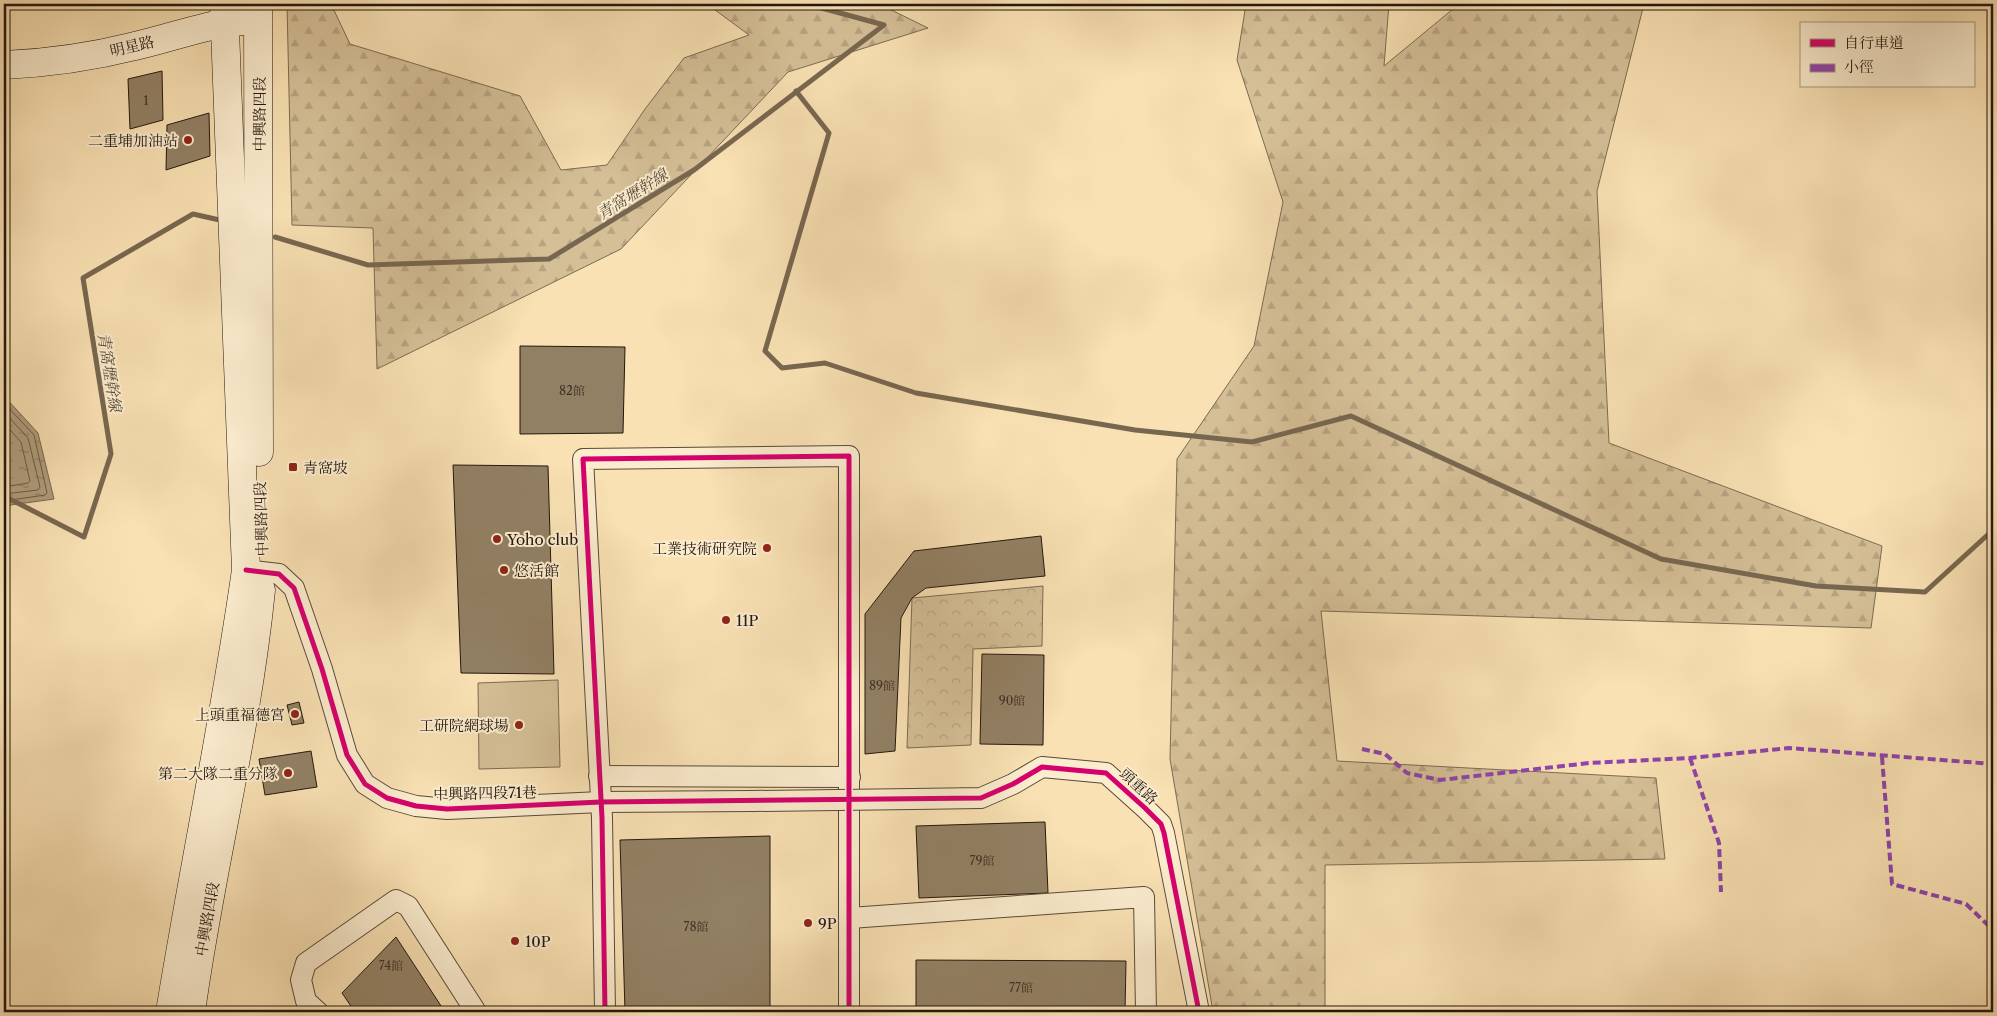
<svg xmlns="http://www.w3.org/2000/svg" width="1997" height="1016" font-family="'Libre Caslon Text','Noto Serif TC',serif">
	<defs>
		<pattern id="forest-firs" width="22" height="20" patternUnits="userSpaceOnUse" patternTransform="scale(1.25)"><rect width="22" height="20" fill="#d5bf97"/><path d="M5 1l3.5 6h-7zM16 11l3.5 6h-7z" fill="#b7a381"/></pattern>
		<pattern id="park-crowns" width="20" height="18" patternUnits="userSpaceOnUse" patternTransform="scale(1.25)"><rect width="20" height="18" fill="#d5bf97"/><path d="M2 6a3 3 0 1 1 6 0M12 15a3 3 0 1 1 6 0" fill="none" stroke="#b7a381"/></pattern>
		<pattern id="water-ripples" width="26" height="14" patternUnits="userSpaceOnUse" patternTransform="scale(1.25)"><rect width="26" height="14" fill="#b09c7b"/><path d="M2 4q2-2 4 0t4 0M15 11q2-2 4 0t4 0" fill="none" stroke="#8f7e63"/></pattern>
	</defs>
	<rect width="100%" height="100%" fill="#f9e1b3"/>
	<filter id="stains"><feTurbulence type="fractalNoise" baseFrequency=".004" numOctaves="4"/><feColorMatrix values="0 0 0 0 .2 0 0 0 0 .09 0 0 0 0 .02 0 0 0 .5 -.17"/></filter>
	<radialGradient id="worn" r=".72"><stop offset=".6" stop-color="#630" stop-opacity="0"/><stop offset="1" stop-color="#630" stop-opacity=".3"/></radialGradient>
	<!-- forest -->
	<g fill="url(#forest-firs)" stroke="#7c6b53">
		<path d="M287,4H331L350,44L520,96L561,170L607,165L645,109L684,58L749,35L707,4H879L928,28L788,72L621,249L377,369L373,228L292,225Z"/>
		<path d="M1246,4H1389L1384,66L1459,4H1644L1597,191L1609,443L1882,546L1871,628L1321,611L1337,761L1656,778L1665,859L1325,865V1012H1213L1170,759L1177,459L1254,346L1283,202L1237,60Z"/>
	</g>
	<!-- park -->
	<path fill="url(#park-crowns)" stroke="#7c6b53" d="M1043,586L1042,646L973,649L971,745L907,748L912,598Z"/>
	<!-- garden -->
	<path fill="#d5bf97" stroke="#7c6b53" d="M558,680L560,767L479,769L478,683Z"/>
	<!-- water -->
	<path fill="url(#water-ripples)" stroke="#786750" d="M4,396L38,433L54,499L4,506Z"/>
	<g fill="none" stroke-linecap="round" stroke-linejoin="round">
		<!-- shore -->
		<g stroke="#6a5a45" stroke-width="1">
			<path d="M4,403L34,435L47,493L45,495L4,501"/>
			<path d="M4,412L28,438L40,487L38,490L4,494"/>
			<path d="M4,423L21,442L30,481L28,483L4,487"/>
		</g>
		<!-- stream -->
		<g stroke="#786750" stroke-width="5">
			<path d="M796,91L829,133L765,351L782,368L825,363L916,393L1135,430L1252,442L1351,416L1661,559L1816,586L1925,592L1993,530"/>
			<path d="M275,237L368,265L549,259L694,170L884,25L807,4"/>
			<path d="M4,496L84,537L111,454L83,278L193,214L224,221"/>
		</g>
	</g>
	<!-- building -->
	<g fill="#928064" stroke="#23170f">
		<path d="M162,71L163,120L130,129L128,79Z"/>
		<path d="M209,113L210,156L166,170L167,125Z"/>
		<path d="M520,346L625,347L623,433L520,434Z"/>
		<path d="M453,465L548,466L554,674L461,673Z"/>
		<path d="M1041,536L1045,576L926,588L912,598L901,618L895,751L865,754V614L914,551Z"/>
		<path d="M982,654L1044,655L1043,745L980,744Z"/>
		<path d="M299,702L304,723L292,725L287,705Z"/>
		<path d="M311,751L317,787L265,795L259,759Z"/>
		<path d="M1045,822L1048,893L919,898L916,826Z"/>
		<path d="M770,836V1012H625L620,840Z"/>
		<path d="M396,937L445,1012H355L342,993Z"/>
		<path d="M916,960L1126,961L1125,1012H916Z"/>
	</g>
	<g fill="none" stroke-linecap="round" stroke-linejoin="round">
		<defs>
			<g id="street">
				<path d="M246,570L279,574L294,588L322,669L347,755L365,784L387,798L416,806L447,809L601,802L753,801"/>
				<path d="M599,776L850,777"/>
				<path d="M913,799L981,798L1013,784L1042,767L1106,773L1145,808L1161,824L1164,833L1199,1012"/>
				<path d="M850,918L1144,897L1146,1012"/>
				<path d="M318,1012L306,1001L301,980L306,963L396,900L408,906L476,1012"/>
				<path d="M605,1012L602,818L583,459L849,456V1012"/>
			</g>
			<g id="secondary">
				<path d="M258,4L259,452"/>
				<path d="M4,65C49,63 91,57 135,46C171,38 206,24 243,21"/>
				<path d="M170,1012C194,865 225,718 246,570L224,4"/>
				<path d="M191,1012C210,871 247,732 261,590"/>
			</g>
		</defs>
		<!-- street casing -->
		<use href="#street" stroke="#584a38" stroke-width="22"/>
		<!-- secondary casing -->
		<use href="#secondary" stroke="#23170f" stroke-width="29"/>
		<!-- street -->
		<use href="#street" stroke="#fbecce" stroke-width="20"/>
		<!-- secondary -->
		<use href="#secondary" stroke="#fbecce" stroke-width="28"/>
		<defs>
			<path id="street-bridge" d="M753,801L913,799"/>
		</defs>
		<!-- street-bridge casing -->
		<use href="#street-bridge" stroke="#584a38" stroke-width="22" stroke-linecap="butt"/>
		<!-- street-bridge -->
		<use href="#street-bridge" stroke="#fbecce" stroke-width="20"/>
		<!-- quiet -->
		<g stroke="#8e44ad" stroke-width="4" stroke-dasharray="8 4" stroke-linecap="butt">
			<path d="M1362,749L1385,754L1407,773L1440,780L1589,763L1690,758L1789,748L1993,764"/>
			<path d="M1882,757L1892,884L1966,904L1993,930"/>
			<path d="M1690,758L1719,843L1721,892"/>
		</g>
		<defs>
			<g id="cycleway">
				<path d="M246,570L279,574L294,588L322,669L347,755L365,784L387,798L416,806L447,809L601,802L981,798L1013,784L1042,767L1106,773L1145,808L1161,824L1164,833L1199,1012"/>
				<path d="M605,1012L602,818L583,459L849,456V1012"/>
			</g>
		</defs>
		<!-- cycleway casing -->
		<use href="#cycleway" stroke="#fbecce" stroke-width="8"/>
		<!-- cycleway -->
		<use href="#cycleway" stroke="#d6006c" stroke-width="5"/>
	</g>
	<!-- markers -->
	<g fill="#8f2418" stroke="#fbecce" stroke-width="2">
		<circle cx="188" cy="140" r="5"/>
		<rect x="288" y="462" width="10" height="10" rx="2.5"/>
		<circle cx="497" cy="539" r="5"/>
		<circle cx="767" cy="548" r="5"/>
		<circle cx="504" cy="570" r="5"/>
		<circle cx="726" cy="620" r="5"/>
		<circle cx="295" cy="714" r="5"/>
		<circle cx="519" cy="725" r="5"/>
		<circle cx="288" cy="773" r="5"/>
		<circle cx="808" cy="923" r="5"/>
		<circle cx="515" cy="941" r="5"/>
	</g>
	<g text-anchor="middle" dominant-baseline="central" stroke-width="4" stroke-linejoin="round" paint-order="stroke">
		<!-- number labels -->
		<g font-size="12" fill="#3f3124">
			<text x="146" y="100">1</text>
			<text x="572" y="390">82館</text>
			<text x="882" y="685">89館</text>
			<text x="1012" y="700">90館</text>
			<text x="982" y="860">79館</text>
			<text x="696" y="926">78館</text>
			<text x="391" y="965">74館</text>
			<text x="1021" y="987">77館</text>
		</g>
		<!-- street labels -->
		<g font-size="15" fill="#23170f" stroke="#fbecce">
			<text transform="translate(132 46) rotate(-13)">明星路</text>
			<text transform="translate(259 114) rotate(-90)">中興路四段</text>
			<text transform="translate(261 519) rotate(-92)">中興路四段</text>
			<text transform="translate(1139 786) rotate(43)">頭重路</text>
			<text transform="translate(485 793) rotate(-1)">中興路四段71巷</text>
			<text transform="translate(207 919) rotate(-80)">中興路四段</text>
		</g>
		<!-- poi labels -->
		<g font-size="15" fill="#23170f" stroke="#fbecce" text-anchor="start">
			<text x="178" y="140" text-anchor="end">二重埔加油站</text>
			<text x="303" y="467">青窩坡</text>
			<text x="507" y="539">Yoho club</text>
			<text x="757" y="548" text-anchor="end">工業技術研究院</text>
			<text x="514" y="570">悠活館</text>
			<text x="736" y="620">11P</text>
			<text x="285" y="714" text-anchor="end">上頭重福德宮</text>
			<text x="509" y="725" text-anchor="end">工研院網球場</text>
			<text x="278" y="773" text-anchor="end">第二大隊二重分隊</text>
			<text x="818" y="923">9P</text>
			<text x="525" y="941">10P</text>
		</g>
		<!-- water labels -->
		<g font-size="16" font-style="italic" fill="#5b4c3a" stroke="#fbecce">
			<text transform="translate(632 194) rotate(-32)">青窩壢幹線</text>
			<text transform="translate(110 372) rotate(81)">青窩壢幹線</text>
		</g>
	</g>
	<!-- margin -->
	<rect width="1997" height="1016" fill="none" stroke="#f9e1b3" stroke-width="20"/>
	<rect x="5" y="5" width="1987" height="1006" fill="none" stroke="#23170f" stroke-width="2.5"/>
	<rect x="10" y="10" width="1977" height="996" fill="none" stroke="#23170f"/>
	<!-- legend -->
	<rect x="1800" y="22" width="175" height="65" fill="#fbecce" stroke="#a59782"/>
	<rect x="1810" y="39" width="25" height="8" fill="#d6006c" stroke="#a59782"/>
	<text x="1844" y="48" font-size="15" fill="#23170f">自行車道</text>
	<rect x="1810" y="64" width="25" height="8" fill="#8e44ad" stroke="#a59782"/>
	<text x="1844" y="72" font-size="15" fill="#23170f">小徑</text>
	<rect width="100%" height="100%" filter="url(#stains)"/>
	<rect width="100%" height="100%" fill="url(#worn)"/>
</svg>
